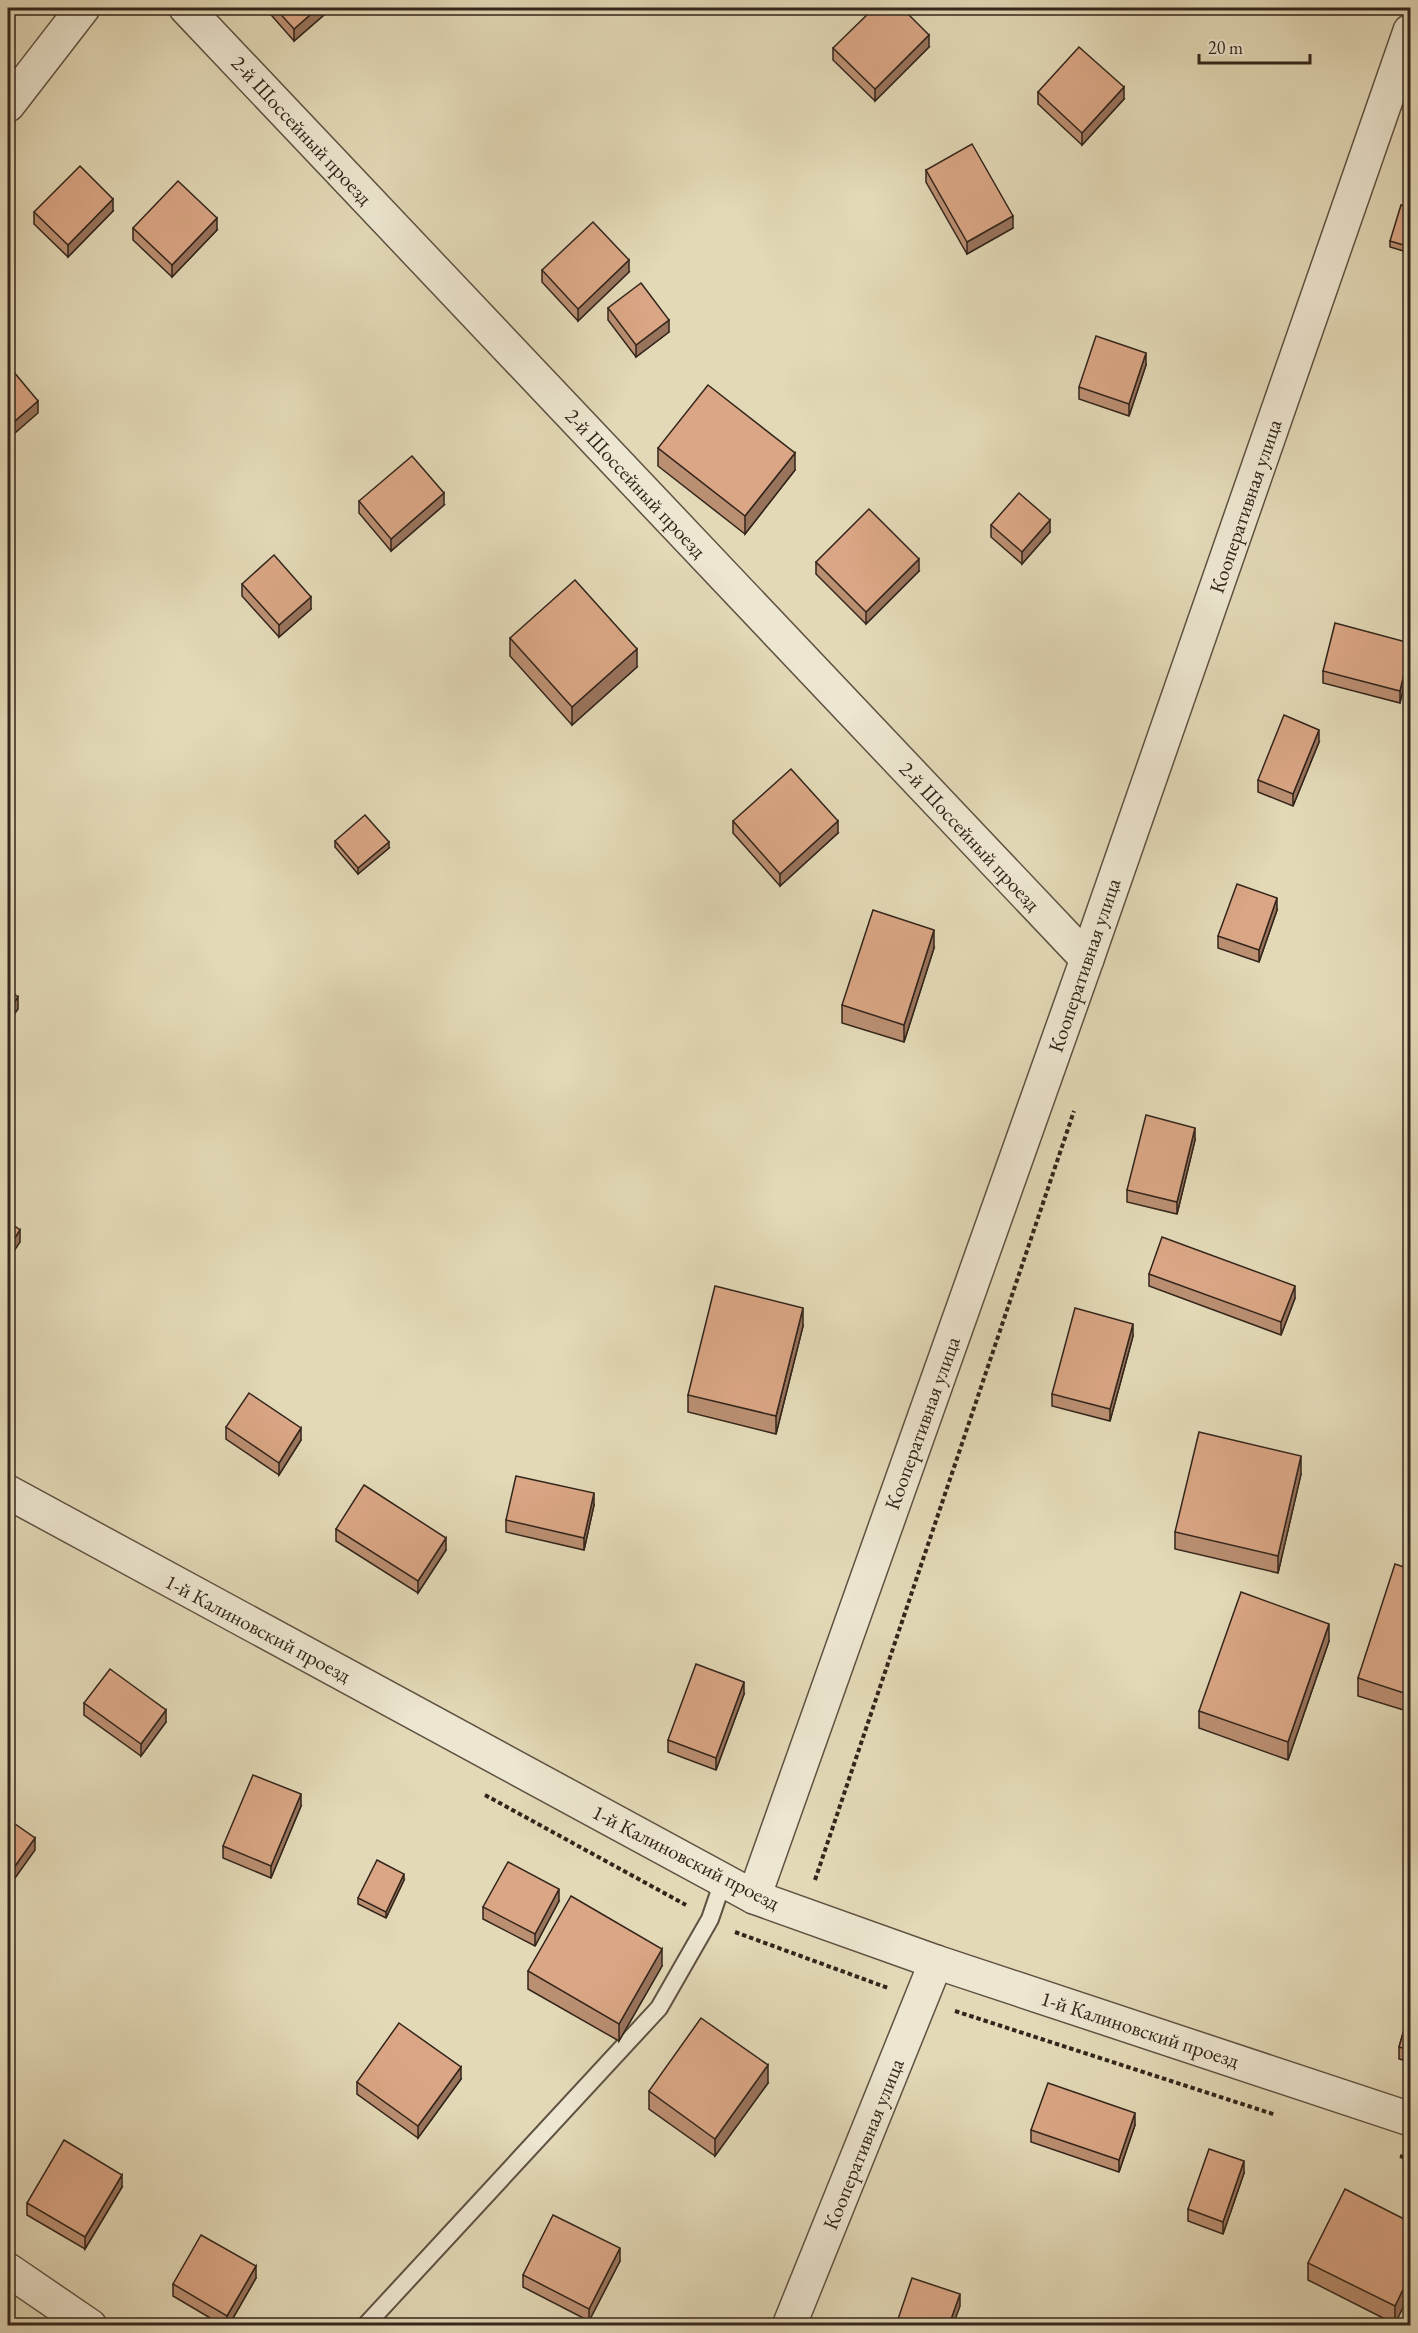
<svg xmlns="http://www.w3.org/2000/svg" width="1418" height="2333" font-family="'EB Garamond',serif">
	<rect width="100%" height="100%" fill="#e3d9b7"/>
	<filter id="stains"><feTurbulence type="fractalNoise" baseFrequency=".00333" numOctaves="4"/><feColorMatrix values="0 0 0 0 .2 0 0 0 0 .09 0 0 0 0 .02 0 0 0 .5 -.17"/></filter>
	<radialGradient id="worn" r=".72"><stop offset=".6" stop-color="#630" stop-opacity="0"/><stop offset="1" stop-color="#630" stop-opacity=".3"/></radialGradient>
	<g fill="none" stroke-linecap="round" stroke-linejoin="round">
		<defs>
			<path id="service" d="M365,2326L659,2008L710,1919L723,1881"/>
			<g id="minor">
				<path d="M186,8L1087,959"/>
				<path d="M754,1897L936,1962L1410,2119"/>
				<path d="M8,2270L90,2326"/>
				<path d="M789,2326L936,1962"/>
			</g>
			<g id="tertiary">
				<path d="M8,105L83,8"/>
				<path d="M8,1492L754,1897L1087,959L1410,31"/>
			</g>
		</defs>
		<!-- service casing -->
		<use href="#service" stroke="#5f5242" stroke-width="20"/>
		<!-- minor casing -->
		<use href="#minor" stroke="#5f5242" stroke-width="36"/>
		<!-- tertiary casing -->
		<use href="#tertiary" stroke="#5f5242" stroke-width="36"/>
		<!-- path -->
		<g stroke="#33251b" stroke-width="4" stroke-dasharray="4.5 3" stroke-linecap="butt">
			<path d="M485,1795L686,1905"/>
			<path d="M815,1880L1074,1111"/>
			<path d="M735,1932L888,1988"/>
			<path d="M955,2011L1276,2115"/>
			<path d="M1400,2156L1410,2159"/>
		</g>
		<!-- service -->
		<use href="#service" stroke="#ede6d0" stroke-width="16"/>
		<!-- minor -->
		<use href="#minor" stroke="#ede6d0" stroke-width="33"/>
		<!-- tertiary -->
		<use href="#tertiary" stroke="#ede6d0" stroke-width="33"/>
	</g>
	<!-- wall -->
	<g fill="#bb8f72" stroke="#33251b" stroke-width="1.5">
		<path d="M265,8H332L294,41Z"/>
		<path d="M929,47L875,101L833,60V48Z"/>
		<path d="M1038,92L1124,99L1082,145L1038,104Z"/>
		<path d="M926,170L1013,228L967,254L926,182Z"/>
		<path d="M1410,207V253L1390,247V241Z"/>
		<path d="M113,211L68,257L34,224V212Z"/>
		<path d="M133,228L217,230L172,277L133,240Z"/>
		<path d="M542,270L629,272L578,321L542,282Z"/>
		<path d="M608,308L669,332L636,357L608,320Z"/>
		<path d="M1146,365L1129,416L1079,399V387Z"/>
		<path d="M658,448L795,470L745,534L658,466Z"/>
		<path d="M359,501L444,505L391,551L359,513Z"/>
		<path d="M991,525L1050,532L1022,564L991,537Z"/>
		<path d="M816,562L919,571L866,624L816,574Z"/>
		<path d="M242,584L311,609L279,637L242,596Z"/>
		<path d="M510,638L637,667L572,725L510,656Z"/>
		<path d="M1410,643L1400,703L1323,683V671Z"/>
		<path d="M1319,742L1293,806L1258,792V780Z"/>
		<path d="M733,821L838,833L780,886L733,833Z"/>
		<path d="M335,841L389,848L358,874L335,847Z"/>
		<path d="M1277,910L1259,962L1218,948V936Z"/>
		<path d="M934,948L904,1042L842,1023V1005Z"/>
		<path d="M1195,1140L1177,1214L1127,1202V1190Z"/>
		<path d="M1149,1274L1295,1298L1281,1335L1149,1286Z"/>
		<path d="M803,1326L776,1434L688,1412V1395Z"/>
		<path d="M1133,1336L1110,1421L1052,1406V1394Z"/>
		<path d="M226,1427L301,1440L279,1475L226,1439Z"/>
		<path d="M1301,1474L1278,1573L1175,1549V1532Z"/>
		<path d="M594,1505L584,1550L506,1532V1520Z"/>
		<path d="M336,1529L446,1550L418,1593L336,1541Z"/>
		<path d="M1410,1569V1712L1358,1696V1678Z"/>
		<path d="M1329,1641L1288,1760L1199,1728V1711Z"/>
		<path d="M744,1694L716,1770L668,1752V1740Z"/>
		<path d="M84,1703L166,1722L141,1756L84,1715Z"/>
		<path d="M301,1806L271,1878L223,1858V1846Z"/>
		<path d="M404,1880L386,1918L358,1904V1898Z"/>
		<path d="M559,1901L535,1946L483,1919V1907Z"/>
		<path d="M662,1966L619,2041L528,1989V1971Z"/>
		<path d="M1410,2009V2062L1399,2059V2047Z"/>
		<path d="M461,2079L418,2138L357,2094V2082Z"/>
		<path d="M768,2083L715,2156L649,2109V2091Z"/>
		<path d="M1135,2125L1119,2172L1031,2142V2130Z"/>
		<path d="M1244,2173L1223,2234L1188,2221V2209Z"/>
		<path d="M122,2187L85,2249L27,2215V2203Z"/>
		<path d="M1410,2222L1395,2324L1308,2280V2263Z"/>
		<path d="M620,2261L589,2321L523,2287V2275Z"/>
		<path d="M256,2278L229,2325H222L173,2296V2284Z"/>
	</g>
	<!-- shaded-wall -->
	<g fill="#99745d" stroke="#33251b" stroke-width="1.5">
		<path d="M318,8H332L294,41V29Z"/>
		<path d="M929,35V47L875,101V89Z"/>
		<path d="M1124,87V99L1082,145V133Z"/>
		<path d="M113,199V211L68,257V245Z"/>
		<path d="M1013,216V228L967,254V242Z"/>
		<path d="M217,218V230L172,277V265Z"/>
		<path d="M629,260V272L578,321V309Z"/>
		<path d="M669,320V332L636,357V345Z"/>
		<path d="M1146,353V365L1129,416V404Z"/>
		<path d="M38,401V413L8,439V427Z"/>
		<path d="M795,453V470L745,534V516Z"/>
		<path d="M444,493V505L391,551V539Z"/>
		<path d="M1050,520V532L1022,564V552Z"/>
		<path d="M919,559V571L866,624V612Z"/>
		<path d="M311,597V609L279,637V625Z"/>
		<path d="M637,649V667L572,725V707Z"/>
		<path d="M1410,649V661L1400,703V691Z"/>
		<path d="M1319,730V742L1293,806V794Z"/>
		<path d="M838,821V833L780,886V874Z"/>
		<path d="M389,842V848L358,874V868Z"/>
		<path d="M1277,898V910L1259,962V950Z"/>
		<path d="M934,930V948L904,1042V1025Z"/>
		<path d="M18,997V1009L8,1023V1011Z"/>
		<path d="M1195,1128V1140L1177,1214V1202Z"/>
		<path d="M20,1230V1242L8,1260V1248Z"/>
		<path d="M1295,1286V1298L1281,1335V1322Z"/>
		<path d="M803,1308V1326L776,1434V1416Z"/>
		<path d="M1133,1324V1336L1110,1421V1409Z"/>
		<path d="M301,1428V1440L279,1475V1463Z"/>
		<path d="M1301,1456V1474L1278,1573V1556Z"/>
		<path d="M594,1493V1505L584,1550V1538Z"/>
		<path d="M446,1538V1550L418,1593V1581Z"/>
		<path d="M1329,1624V1641L1288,1760V1742Z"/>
		<path d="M744,1682V1694L716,1770V1758Z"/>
		<path d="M166,1710V1722L141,1756V1744Z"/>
		<path d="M301,1794V1806L271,1878V1866Z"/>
		<path d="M35,1838V1850L8,1888V1876Z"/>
		<path d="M404,1874V1880L386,1918V1912Z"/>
		<path d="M559,1889V1901L535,1946V1934Z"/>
		<path d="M662,1949V1966L619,2041V2024Z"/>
		<path d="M768,2065V2083L715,2156V2139Z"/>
		<path d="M461,2067V2079L418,2138V2126Z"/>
		<path d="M1135,2113V2125L1119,2172V2160Z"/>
		<path d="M1244,2161V2173L1223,2234V2222Z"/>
		<path d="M122,2175V2187L85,2249V2237Z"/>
		<path d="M620,2248V2261L589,2321V2309Z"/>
		<path d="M256,2266V2278L229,2325H227V2316Z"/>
		<path d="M1410,2275V2293L1395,2324V2306Z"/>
		<path d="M960,2294V2306L953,2325H949Z"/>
	</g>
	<!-- building -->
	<g fill="#daa685" stroke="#33251b" stroke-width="1.5">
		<path d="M275,8H318L294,29Z"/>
		<path d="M874,8H902L929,35L875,89L833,48Z"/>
		<path d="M1079,47L1124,87L1082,133L1038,92Z"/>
		<path d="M972,144L1013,216L967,242L926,170Z"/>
		<path d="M80,166L113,199L68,245L34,212Z"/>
		<path d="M178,181L217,218L172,265L133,228Z"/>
		<path d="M1401,205L1410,207V247L1390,241Z"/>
		<path d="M593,222L629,260L578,309L542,270Z"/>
		<path d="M641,283L669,320L636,345L608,308Z"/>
		<path d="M1096,336L1146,353L1129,404L1079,387Z"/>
		<path d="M8,365L38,401L8,427Z"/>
		<path d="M708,385L795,453L745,516L658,448Z"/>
		<path d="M412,456L444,493L391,539L359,501Z"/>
		<path d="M1019,493L1050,520L1022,552L991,525Z"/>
		<path d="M869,509L919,559L866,612L816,562Z"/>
		<path d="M274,555L311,597L279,625L242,584Z"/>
		<path d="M575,580L637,649L572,707L510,638Z"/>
		<path d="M1335,623L1410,643V649L1400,691L1323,671Z"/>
		<path d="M1284,715L1319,730L1293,794L1258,780Z"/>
		<path d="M791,769L838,821L780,874L733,821Z"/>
		<path d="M365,815L389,842L358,868L335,841Z"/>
		<path d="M1237,884L1277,898L1259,950L1218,936Z"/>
		<path d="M873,910L934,930L904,1025L842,1005Z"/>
		<path d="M8,989L18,997L8,1011Z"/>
		<path d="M1146,1115L1195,1128L1177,1202L1127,1190Z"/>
		<path d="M8,1221L20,1230L8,1248Z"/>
		<path d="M1162,1237L1295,1286L1281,1322L1149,1274Z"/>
		<path d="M715,1286L803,1308L776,1416L688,1395Z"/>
		<path d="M1075,1308L1133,1324L1110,1409L1052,1394Z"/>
		<path d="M249,1393L301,1428L279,1463L226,1427Z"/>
		<path d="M1199,1432L1301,1456L1278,1556L1175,1532Z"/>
		<path d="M516,1476L594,1493L584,1538L506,1520Z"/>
		<path d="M364,1485L446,1538L418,1581L336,1529Z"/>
		<path d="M1395,1564L1410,1569V1695L1358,1678Z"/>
		<path d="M1241,1592L1329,1624L1288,1742L1199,1711Z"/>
		<path d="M696,1664L744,1682L716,1758L668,1740Z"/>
		<path d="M110,1669L166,1710L141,1744L84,1703Z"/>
		<path d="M253,1775L301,1794L271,1866L223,1846Z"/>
		<path d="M8,1819L35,1838L8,1876Z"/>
		<path d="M377,1860L404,1874L386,1912L358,1898Z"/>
		<path d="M508,1862L559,1889L535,1934L483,1907Z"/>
		<path d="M571,1896L662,1949L619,2024L528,1971Z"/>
		<path d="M1410,2009V2050L1399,2047Z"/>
		<path d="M701,2018L768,2065L715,2139L649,2091Z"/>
		<path d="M399,2023L461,2067L418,2126L357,2082Z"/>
		<path d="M1048,2083L1135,2113L1119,2160L1031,2130Z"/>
		<path d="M64,2140L122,2175L85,2237L27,2203Z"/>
		<path d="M1209,2149L1244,2161L1223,2222L1188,2209Z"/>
		<path d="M1345,2189L1410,2222V2275L1395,2306L1308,2263Z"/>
		<path d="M553,2215L620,2248L589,2309L523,2275Z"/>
		<path d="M201,2235L256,2266L227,2316L173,2284Z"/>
		<path d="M912,2278L960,2294L949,2325H896Z"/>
	</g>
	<g text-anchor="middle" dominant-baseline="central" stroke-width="4.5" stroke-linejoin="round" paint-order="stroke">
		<!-- street labels -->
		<g font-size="21" fill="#33251b" stroke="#ede6d0">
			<text transform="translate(302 130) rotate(47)">2-й Шоссейный проезд</text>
			<text transform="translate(636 483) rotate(47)">2-й Шоссейный проезд</text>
			<text transform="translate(1245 506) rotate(-71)">Кооперативная улица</text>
			<text transform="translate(970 836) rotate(47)">2-й Шоссейный проезд</text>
			<text transform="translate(1084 965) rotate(-71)">Кооперативная улица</text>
			<text transform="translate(922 1423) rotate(-70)">Кооперативная улица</text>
			<text transform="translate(258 1628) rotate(28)">1-й Калиновский проезд</text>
			<text transform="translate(686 1857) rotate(27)">1-й Калиновский проезд</text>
			<text transform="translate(1140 2029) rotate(18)">1-й Калиновский проезд</text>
			<text transform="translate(863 2144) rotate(-68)">Кооперативная улица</text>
		</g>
	</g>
	<!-- margin -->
	<rect width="1418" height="2333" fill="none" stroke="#e3d9b7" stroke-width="30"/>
	<rect x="9" y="9" width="1400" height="2315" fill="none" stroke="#33251b" stroke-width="3"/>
	<rect x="15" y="15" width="1388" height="2303" fill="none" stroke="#33251b" stroke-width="1.5"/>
	<!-- scale -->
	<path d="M1199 54v9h111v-9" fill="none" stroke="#33251b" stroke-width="3"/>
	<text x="1208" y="54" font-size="18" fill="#33251b" stroke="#ede6d0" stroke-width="4.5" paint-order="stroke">20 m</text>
	<rect width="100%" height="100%" filter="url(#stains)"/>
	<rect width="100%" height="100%" fill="url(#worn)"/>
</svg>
